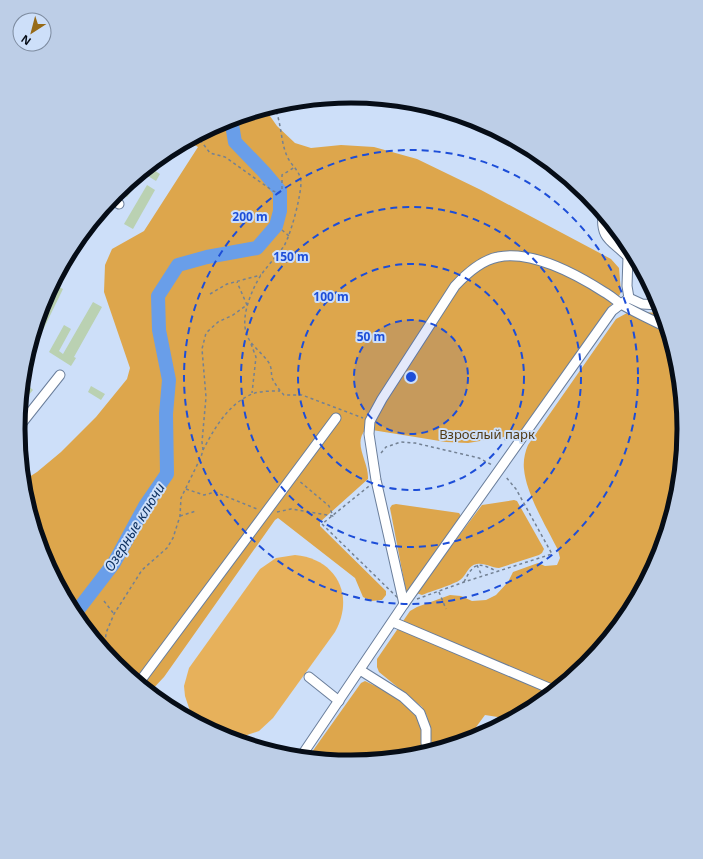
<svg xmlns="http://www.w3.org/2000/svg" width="703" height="859" font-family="'Noto Sans',sans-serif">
	<rect width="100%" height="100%" fill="#cddff9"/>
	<!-- green -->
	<path fill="#e7b15b" d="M295,555C337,559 355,596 335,632L273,718L259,731L241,737L222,736L201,726L197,722L191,714L185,696L184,686L189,668L260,569L276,558Z"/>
	<!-- forest -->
	<g fill="#dda64c">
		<path d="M265,109L277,126L295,143L311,148L341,145L374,147L417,159L481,190L611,259L619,268L621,292L618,298L608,308L525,427L516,435L468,443L446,442L366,429C352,444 369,461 368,479L320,522V526L386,591V595L382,600L371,601L363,597L355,578L278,518L275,520L164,677L149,693L116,665L74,615L43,557L24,494L23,481L37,472L61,452L96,417L127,379L130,368L104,292L105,265L112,249L144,231L198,147L188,141L224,121Z"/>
		<path d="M638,312L663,313L679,365L685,430L679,495L660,557L629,615L587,665L537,707L516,718H504L485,715L465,742L433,752L427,716L422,707L379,672L377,667V659L410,611L417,607L450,595L461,596L472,601L486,600L496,595L508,582L513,572L538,563L545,566L557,565L560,558L558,550C547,528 526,494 524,469C523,461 525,452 528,445L616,319L627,313Z"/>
		<path d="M514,500L517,501L544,549L542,553L539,555L499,568C491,568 486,563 477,564C468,565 467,575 460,580C455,584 429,592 422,595L416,593L482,505Z"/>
		<path d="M396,504L459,513L461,516V518L410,591H406L390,508L392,505Z"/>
		<path d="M365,681C381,689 413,702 419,721C422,731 422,743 424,754L416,757L351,763L307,759L361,683Z"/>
	</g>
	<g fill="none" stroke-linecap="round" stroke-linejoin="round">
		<!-- river -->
		<path stroke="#699ee9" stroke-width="14" d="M74,615L114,563L145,506L167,474L166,414L169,380L159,330L158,296L178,265L207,257L257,248L276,226L280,211V191L264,172L235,142L231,119"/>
	</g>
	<!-- building -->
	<g fill="#bad1b2">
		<path d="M149,167L160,174L156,181L143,173L127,197L118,191Z"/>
		<path d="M147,185L155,190L133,229L124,224Z"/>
		<path d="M55,285L63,289L43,330L36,326L38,319Z"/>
		<path d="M93,302L102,307L74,357L76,358L71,366L49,352L64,325L71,329L59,351L63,354Z"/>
		<path d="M23,381L33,390L21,404Z"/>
		<path d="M91,386L105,394L101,400L88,392Z"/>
	</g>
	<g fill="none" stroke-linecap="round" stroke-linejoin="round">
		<defs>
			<g id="minor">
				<path d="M111,199L119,204"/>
				<path d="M603,213C600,240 612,240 628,257L627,286L629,298"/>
				<path d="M18,428L60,375"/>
				<path d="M404,604L376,480L369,434L370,421L382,399L455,286C466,274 482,260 498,257C531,250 576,274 604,292C610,295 615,300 621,304C636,313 652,320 668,328"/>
				<path d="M393,622L556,691"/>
				<path d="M360,670L403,697L420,713L426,729V743L428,753"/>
				<path d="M309,677L339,701"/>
				<path d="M138,684L336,418"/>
				<path d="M300,758L404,604L612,311L629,298L642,304L660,305"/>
			</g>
		</defs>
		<!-- minor casing -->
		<use href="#minor" stroke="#6a7e9b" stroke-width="11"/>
		<!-- path -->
		<g stroke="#738193" stroke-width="1.5" stroke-dasharray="3 3" stroke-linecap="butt">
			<path d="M274,106C282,123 280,140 287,156C291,166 300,170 301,182C301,196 291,234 284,246C277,256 268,265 261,275C252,289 241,315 246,332C249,345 262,352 269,363C272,368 271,373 272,378C275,384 280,391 284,395H302L363,418"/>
			<path d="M195,137L201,141L210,153L225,157L273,191L279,193L282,189V175L295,167"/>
			<path d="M282,230L289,236"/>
			<path d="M210,294L227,284L261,275"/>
			<path d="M251,344L256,357L252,393"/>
			<path d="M203,450C214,429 228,404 252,394C260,391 271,391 280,391"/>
			<path d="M381,453L386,447L401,442L415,443L479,458L492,465"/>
			<path d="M379,478L404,604L322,524Z"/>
			<path d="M186,489L204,495L215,492L257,509"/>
			<path d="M277,512L291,509L333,516L329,506L298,480"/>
			<path d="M180,516L196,511"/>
			<path d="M477,565L482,576"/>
			<path d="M464,582C473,564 477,561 496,571"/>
			<path d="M439,592L446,609"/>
			<path d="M417,599L464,582L552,554L516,489L505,476"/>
			<path d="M104,601L114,614"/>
			<path d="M107,655L105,646L106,633L114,614L142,570L167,548L173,538L180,516L181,498L201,457L203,450L202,442L206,397L202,349L206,333L218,322L233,315L247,305L237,282"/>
		</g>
		<!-- minor -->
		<use href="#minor" stroke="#fff" stroke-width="9"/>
	</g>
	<!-- distance rings -->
	<circle cx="411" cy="377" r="57" fill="#1d4ed8" fill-opacity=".12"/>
	<g fill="none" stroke="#1d4ed8" stroke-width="2" stroke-dasharray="7 5">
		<circle cx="411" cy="377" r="57"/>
		<circle cx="411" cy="377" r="113"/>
		<circle cx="411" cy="377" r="170"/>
		<circle cx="411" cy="377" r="227"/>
	</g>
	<g text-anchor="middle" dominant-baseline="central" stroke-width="4" stroke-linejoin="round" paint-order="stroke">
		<!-- park labels -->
		<g font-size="13" fill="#503913" stroke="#cddff9">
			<text x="487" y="434">Взрослый парк</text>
		</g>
		<!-- water labels -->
		<g font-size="14" font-style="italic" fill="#103362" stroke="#cddff9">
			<text transform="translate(134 527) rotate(-58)">Озерные ключи</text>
		</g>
	</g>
	<!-- crop -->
	<path d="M0 0H703V859H0ZM25 429a326 326 0 1 1 652 0a326 326 0 1 1-652 0Z" fill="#bdcee7" fill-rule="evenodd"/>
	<path fill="none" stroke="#060d17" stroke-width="5" d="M25 429a326 326 0 1 1 652 0a326 326 0 1 1-652 0Z"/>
	<circle cx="411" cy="377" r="6" fill="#1d4ed8" stroke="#cddff9" stroke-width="2"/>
	<g font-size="12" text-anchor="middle" font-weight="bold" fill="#1d4ed8" stroke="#cddff9" stroke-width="4" stroke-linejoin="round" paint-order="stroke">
		<text x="250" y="221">200 m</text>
		<text x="291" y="261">150 m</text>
		<text x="331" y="301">100 m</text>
		<text x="371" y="341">50 m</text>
	</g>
	<!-- north arrow -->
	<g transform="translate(32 32) rotate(216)"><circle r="19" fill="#cddff9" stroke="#7d8b9f"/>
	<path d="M0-3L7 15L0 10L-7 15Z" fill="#966a18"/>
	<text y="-6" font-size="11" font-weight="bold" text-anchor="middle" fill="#060d17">N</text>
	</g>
</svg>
